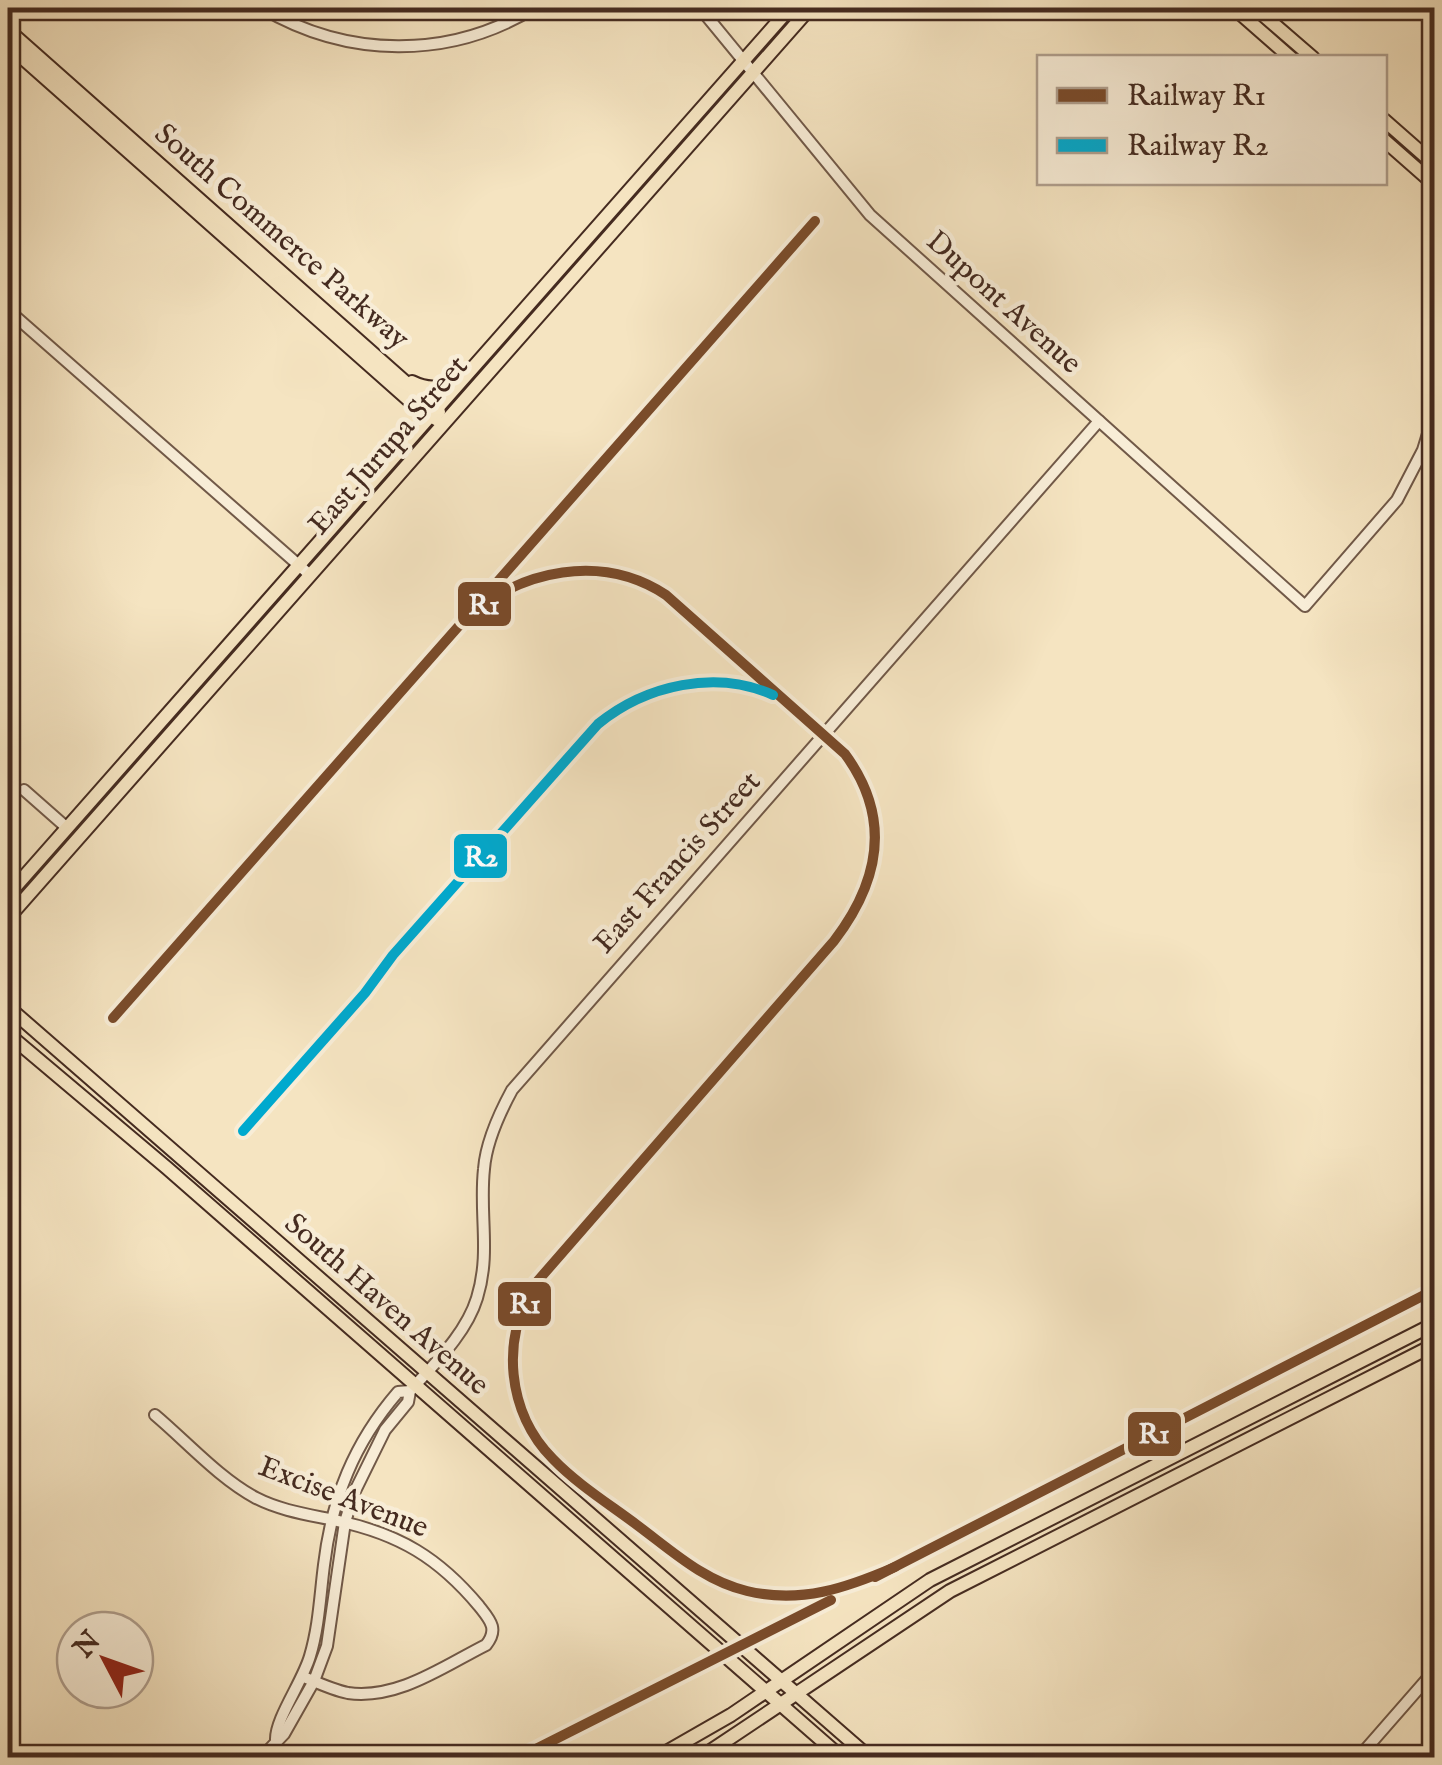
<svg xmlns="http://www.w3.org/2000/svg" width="1442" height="1765" font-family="'IM FELL English',serif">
	<rect width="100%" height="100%" fill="#f5e4c1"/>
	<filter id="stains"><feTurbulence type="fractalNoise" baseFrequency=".002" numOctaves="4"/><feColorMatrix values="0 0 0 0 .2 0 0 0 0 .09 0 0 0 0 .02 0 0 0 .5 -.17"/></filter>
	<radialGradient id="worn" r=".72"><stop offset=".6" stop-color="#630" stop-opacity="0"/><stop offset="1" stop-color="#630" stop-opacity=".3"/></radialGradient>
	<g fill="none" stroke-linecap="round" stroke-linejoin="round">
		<defs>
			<g id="minor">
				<path d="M262,8C347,58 449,60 534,8"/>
				<path d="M700,8L870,215L1305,606L1397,500L1423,450L1434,414"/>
				<path d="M8,310L310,575"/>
				<path d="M24,790L66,827"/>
				<path d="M155,1415C187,1442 219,1478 256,1498C281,1511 311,1515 338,1521C399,1534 439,1558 479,1606C490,1620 499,1629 486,1645C444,1666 398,1700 348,1693C333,1690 318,1683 304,1677"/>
				<path d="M276,1740C275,1719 303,1681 310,1656C319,1626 320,1596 324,1565C332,1498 354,1443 398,1392L410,1391"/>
				<path d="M261,1758L284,1734L314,1681L327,1646L345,1522L354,1493L385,1430L408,1402L410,1391C434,1364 466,1334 477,1298C491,1253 479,1214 484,1169C486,1142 499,1114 512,1090L1099,421"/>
				<path d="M1358,1758L1434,1671"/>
			</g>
			<g id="major">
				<path d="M1234,8L1291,58"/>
				<path d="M1255,8L1313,58"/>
				<path d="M8,30L439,412"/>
				<path d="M8,45L419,409L436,419"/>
				<path d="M1384,120L1434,164"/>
				<path d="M1384,140L1434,184"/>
				<path d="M412,382C430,391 443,388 459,379"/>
				<path d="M8,895L790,8"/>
				<path d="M8,918L810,8"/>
				<path d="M8,1007L870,1758"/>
				<path d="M8,1034L167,1168L842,1758"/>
				<path d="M656,1758L731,1715L930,1580L1434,1324"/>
				<path d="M700,1758L950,1591L1434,1345"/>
			</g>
		</defs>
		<!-- minor casing -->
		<use href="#minor" stroke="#715948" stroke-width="14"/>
		<!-- major casing -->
		<use href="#major" stroke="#452b20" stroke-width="16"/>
		<!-- minor -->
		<use href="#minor" stroke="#f8edd7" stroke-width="10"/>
		<!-- major -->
		<use href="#major" stroke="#f5e4c1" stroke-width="12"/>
		<defs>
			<g id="rail">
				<path d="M485,596L815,221"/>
				<path d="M113,1018L465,619C521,569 602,553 666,595L845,754C892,818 880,881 834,941L535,1284C500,1338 507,1413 553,1459C577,1484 609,1504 637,1525C672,1551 704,1581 747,1591C801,1604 846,1588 895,1567"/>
				<path d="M243,1131L365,993L393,955L598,724C646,685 716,669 773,695"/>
			</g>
		</defs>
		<!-- rail casing -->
		<use href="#rail" stroke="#452b20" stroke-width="6"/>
		<!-- rail -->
		<use href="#rail" stroke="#f8edd7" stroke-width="2.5" stroke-dasharray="8" stroke-linecap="butt"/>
		<defs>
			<g id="rail-1">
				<path d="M485,596L815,221"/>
				<path d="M113,1018L465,619C521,569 602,553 666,595L845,754C892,818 880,881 834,941L535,1284C500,1338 507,1413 553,1459C577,1484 609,1504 637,1525C672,1551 704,1581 747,1591C801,1604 846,1588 895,1567"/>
				<path d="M875,1577L1434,1290"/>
				<path d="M518,1758L831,1600"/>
			</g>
			<path id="rail-2" d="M243,1131L365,993L393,955L598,724C646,685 716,669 773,695"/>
		</defs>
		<!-- rail-1 casing -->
		<use href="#rail-1" stroke="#f8edd7" stroke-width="18"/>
		<!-- rail-2 casing -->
		<use href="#rail-2" stroke="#f8edd7" stroke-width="18"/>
		<!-- rail-1 -->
		<use href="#rail-1" stroke="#7a4b2a" stroke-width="10"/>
		<!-- rail-2 -->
		<use href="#rail-2" stroke="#00a9ce" stroke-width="10"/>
	</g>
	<g text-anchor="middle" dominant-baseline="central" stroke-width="9" stroke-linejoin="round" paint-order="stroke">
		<!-- street labels -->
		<g font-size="30" fill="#452b20" stroke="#f8edd7">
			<text transform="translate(281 237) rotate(41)">South Commerce Parkway</text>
			<text transform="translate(1003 303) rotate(42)">Dupont Avenue</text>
			<text transform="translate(389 446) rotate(-49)">East Jurupa Street</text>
			<text transform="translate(678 863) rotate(-48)">East Francis Street</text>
			<text transform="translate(386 1305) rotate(41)">South Haven Avenue</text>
			<text transform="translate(343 1498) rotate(21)">Excise Avenue</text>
		</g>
	</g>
	<g stroke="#f8edd7" stroke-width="4">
		<rect x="456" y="580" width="57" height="48" rx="10" fill="#7a4b2a"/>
		<rect x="452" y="832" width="57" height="48" rx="10" fill="#00a9ce"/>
		<rect x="496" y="1280" width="57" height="48" rx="10" fill="#7a4b2a"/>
		<rect x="1126" y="1410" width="57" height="48" rx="10" fill="#7a4b2a"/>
	</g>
	<g font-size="28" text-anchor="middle" font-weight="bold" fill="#fff">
		<text x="484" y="614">R1</text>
		<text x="481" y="866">R2</text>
		<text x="525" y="1313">R1</text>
		<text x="1154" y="1443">R1</text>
	</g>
	<!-- margin -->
	<rect width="1442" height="1765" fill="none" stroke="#f5e4c1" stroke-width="40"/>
	<rect x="10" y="10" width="1422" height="1745" fill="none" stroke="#452b20" stroke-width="5"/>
	<rect x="20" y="20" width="1402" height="1725" fill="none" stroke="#452b20" stroke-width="2.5"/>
	<!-- legend -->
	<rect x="1037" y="55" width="350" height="130" fill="#f8edd7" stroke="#b09f8e" stroke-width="2.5"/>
	<rect x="1057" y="88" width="50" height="15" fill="#7a4b2a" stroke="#b09f8e" stroke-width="2.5"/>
	<text x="1127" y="105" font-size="30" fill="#452b20">Railway R1</text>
	<rect x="1057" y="138" width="50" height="15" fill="#00a9ce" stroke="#b09f8e" stroke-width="2.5"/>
	<text x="1127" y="155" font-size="30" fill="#452b20">Railway R2</text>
	<!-- north arrow -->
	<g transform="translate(105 1660) rotate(311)"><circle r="48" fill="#f8edd7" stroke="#b09f8e" stroke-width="2.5"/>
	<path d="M0-8L18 38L0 25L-18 38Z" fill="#8f2418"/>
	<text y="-15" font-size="28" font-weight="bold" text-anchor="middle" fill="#452b20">N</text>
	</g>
	<rect width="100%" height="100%" filter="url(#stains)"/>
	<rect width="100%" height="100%" fill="url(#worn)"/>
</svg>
